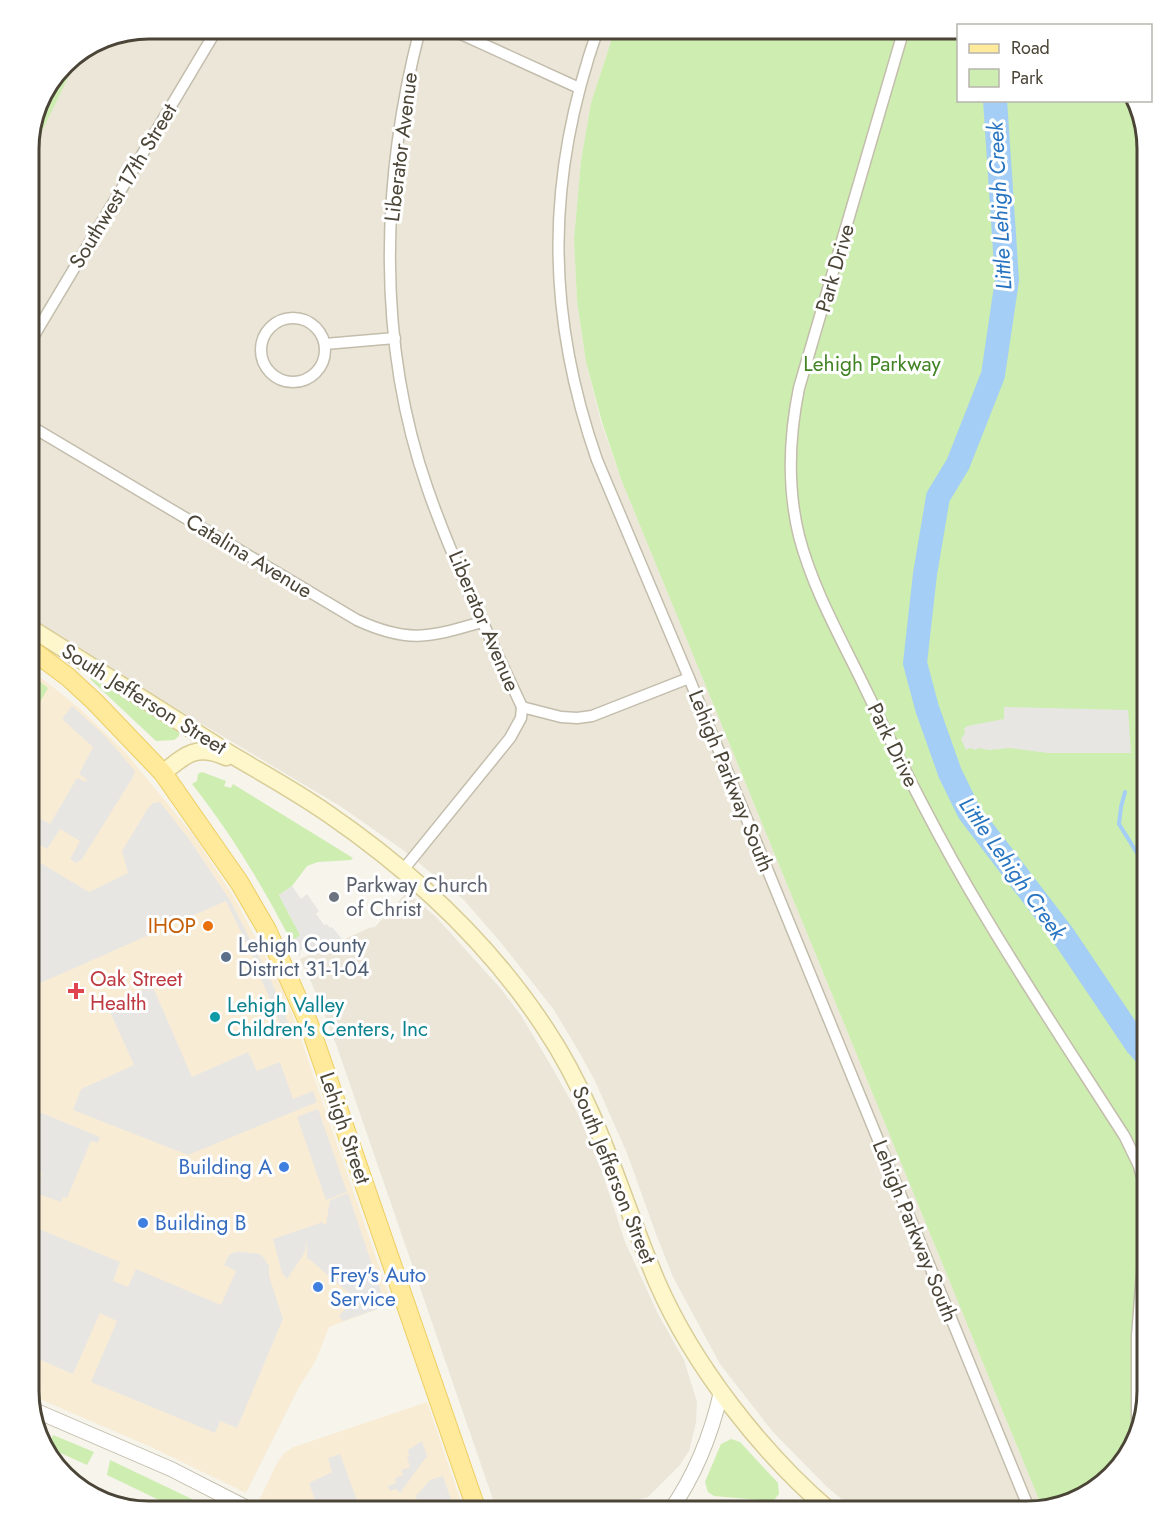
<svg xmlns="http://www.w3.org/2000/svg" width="1176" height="1540" font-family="Jost,sans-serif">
	<rect width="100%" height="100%" fill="#f6f4eb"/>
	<!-- residential -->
	<g fill="#ebe6d8">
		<path d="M149,29H615L591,103L581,161L574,239L577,301L586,362L601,422L621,479L1042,1507L1028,1511H856L827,1487L773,1432L720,1364L673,1277L656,1234L627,1153L595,1081L578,1050L554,1010L502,944L464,900L403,850L340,806L29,621V158L75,55L103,38Z"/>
		<path d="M407,892L436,917L501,989L522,1017L553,1069L578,1114L601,1169L625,1242L658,1314L684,1360L697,1402L696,1422L691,1443L689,1451L679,1466L648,1497L593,1511H497L336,1044L312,984L300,959L369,928L375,927Z"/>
	</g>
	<!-- commercial -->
	<g fill="#f9ecd5">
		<path d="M29,668L79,708L125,752L194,836L234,897L281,986L293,1016L392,1304L329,1327L316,1360L298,1389L246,1493L151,1447L30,1395L29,1391V1106L33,1093L29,1091Z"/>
		<path d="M427,1402L464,1511H277L259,1501L277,1463L284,1453L294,1447Z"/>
	</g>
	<!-- green -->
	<g fill="#cdedb1">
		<path d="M615,29H958V100L1133,101L1147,149V1392L1132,1451L1094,1491L1042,1507L621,479L602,422L586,362L577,301L574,239L581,161L591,103Z"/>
		<path d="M81,51L29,158C29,117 46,73 81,51Z"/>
		<path d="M30,674L48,688L29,721L34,701L29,688Z"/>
		<path d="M92,678L168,725L179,733V736L174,740L156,741L90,679Z"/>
		<path d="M202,772L226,781L224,786L231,788L233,784L353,858L351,860L318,862L307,866L292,886L279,895L300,935L294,940L289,937C261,883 230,832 192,784L197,781L198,774Z"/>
		<path d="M53,1435L94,1452L87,1465L54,1450L51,1460L47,1454Z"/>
		<path d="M731,1439L740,1442L778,1483L779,1494L773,1501L714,1496L708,1492L705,1482L721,1444Z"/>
		<path d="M110,1460L217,1511H182L107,1475Z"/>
	</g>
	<!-- parking -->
	<g fill="#e8e6e2">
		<path d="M72,706L105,736L135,771L133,777L82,859L76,863L70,859L80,841L60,829L47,849L29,838V827L35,816L50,824L77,778L87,782L86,779L79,774L93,747L62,719Z"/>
		<path d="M1004,707L1128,710L1131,753H1048L1010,748L989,750L978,748L976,750L970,748L966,750L961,739L965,733L964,729L967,726L1004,719Z"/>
		<path d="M160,802L189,839L230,900L269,976L292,1032L285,1035L261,979L263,978L226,901L29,988V856L89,892L128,873L122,851L148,808L153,803Z"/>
		<path d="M292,886L301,899L307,894L319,911L316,914L324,925L327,924L330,928L332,927L343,940L314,952L310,945L301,950L299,956L289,937L294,940L300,935L279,895Z"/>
		<path d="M152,985L192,1077L248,1052L257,1071L280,1062L293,1099L313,1091L317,1102L188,1155L73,1110L81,1089L134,1065L107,1005Z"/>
		<path d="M318,1109L347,1192L326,1200L297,1117Z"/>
		<path d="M37,1111L100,1137L98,1143L91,1141L67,1198L63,1197L61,1202L38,1194L42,1171L29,1199V1128Z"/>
		<path d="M348,1193L386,1306L343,1321L339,1316L355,1298L309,1259L307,1260V1241L305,1252L287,1279L282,1273L273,1239L323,1222V1224H326L330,1200Z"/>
		<path d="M29,1225L120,1262L113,1281L128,1287L136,1269L221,1305L236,1271L224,1265L229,1255L235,1252H242L260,1254L264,1258L269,1266V1276L283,1319L237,1428L220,1421L215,1433L91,1382L117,1321L100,1313L73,1374L29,1355Z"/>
		<path d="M422,1441L427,1456L400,1493L396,1489L390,1491L388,1486L396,1483L395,1478L403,1475L401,1470L410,1467L407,1457L409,1456L408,1450Z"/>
		<path d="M340,1454L361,1511H319L309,1483L332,1472L328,1458Z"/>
		<path d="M443,1476L447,1488L455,1511H433L415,1497L430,1480Z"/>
	</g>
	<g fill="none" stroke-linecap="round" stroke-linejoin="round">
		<!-- stream -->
		<path stroke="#a4cef6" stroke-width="4" d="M1125,792L1121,807L1119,824L1147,869"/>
		<!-- river -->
		<path stroke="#a4cef6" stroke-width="24" d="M995,100L1007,280L993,375L958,464L938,497L925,574L915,663L927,708L950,773L969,812L1063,935L1137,1045L1147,1056"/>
		<defs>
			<g id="minor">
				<path d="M450,29L579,88"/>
				<path d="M598,29C546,177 545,311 597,460L689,678L1030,1511"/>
				<path d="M904,29L799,388C789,437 787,487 799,536C813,590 842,640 866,690C902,765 939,840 982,911C1027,987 1077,1062 1125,1137L1139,1166L1145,1189L1147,1212L1137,1336V1429"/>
				<circle cx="293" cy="350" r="32"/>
				<path d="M29,344L217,29"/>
				<path d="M325,344L395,338"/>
				<path d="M29,425L357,620C409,644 430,637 482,622"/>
				<path d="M522,707L561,717L577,718L592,716L689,678"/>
				<path d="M403,870L510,738L521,718L522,707C489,636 454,564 428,490C376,342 381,179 420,29"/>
			</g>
			<g id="tertiary">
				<path d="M34,1410L171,1469L253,1511"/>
				<path d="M668,1511H729"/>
				<path d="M670,1511C696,1474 711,1436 721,1392"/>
			</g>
			<g id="secondary">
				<path d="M29,627C96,670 165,712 232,755C264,774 297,792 327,813C413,872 488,941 545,1028C598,1107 620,1195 657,1282C693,1365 762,1453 830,1511"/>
				<path d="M163,773C186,754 197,744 226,757"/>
			</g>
			<path id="primary" d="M29,648L68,677L95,702L163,773L239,882L267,930L309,1024L477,1511"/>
		</defs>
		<!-- minor casing -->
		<use href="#minor" stroke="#c3bdac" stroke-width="13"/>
		<!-- tertiary casing -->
		<use href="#tertiary" stroke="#c3bdac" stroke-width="16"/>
		<!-- secondary casing -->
		<use href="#secondary" stroke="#d9cd97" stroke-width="19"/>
		<!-- primary casing -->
		<use href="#primary" stroke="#edce62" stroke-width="20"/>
		<!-- minor -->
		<use href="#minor" stroke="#fff" stroke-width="10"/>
		<!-- tertiary -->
		<use href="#tertiary" stroke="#fff" stroke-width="14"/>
		<!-- secondary -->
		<use href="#secondary" stroke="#fff7cc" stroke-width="16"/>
		<!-- primary -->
		<use href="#primary" stroke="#ffea9b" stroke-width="18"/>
	</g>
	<!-- markers -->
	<circle fill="#6b7280" stroke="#fff" stroke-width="2" cx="334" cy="897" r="6"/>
	<circle fill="#e8710a" stroke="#fff" stroke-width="2" cx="208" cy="926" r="6"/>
	<circle fill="#5c6f8a" stroke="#fff" stroke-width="2" cx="226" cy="957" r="6"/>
	<path fill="#e0444e" stroke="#fff" stroke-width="2" d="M73 982h6v6h6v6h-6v6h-6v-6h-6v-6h6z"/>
	<circle fill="#0f9aa8" stroke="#fff" stroke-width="2" cx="215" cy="1017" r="6"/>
	<g fill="#3f7fe0" stroke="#fff" stroke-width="2">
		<circle cx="284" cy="1167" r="6"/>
		<circle cx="143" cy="1223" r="6"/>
		<circle cx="318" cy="1287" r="6"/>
	</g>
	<g text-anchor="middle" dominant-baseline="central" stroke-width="6" stroke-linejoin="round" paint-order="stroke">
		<!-- street labels -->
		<g font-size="21" fill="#4b4537" stroke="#fff">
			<text transform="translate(401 147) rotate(-83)">Liberator Avenue</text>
			<text transform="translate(123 186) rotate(-59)">Southwest 17th Street</text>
			<text transform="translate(835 268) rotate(-74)">Park Drive</text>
			<text transform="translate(249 556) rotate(31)">Catalina Avenue</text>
			<text transform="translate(484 621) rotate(67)">Liberator Avenue</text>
			<text transform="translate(144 699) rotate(32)">South Jefferson Street</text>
			<text transform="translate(893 745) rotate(64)">Park Drive</text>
			<text transform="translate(731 781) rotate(68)">Lehigh Parkway South</text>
			<text transform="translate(345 1128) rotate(71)">Lehigh Street</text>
			<text transform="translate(614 1175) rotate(68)">South Jefferson Street</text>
			<text transform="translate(915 1231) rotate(68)">Lehigh Parkway South</text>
		</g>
		<!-- park labels -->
		<g font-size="21" fill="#418325" stroke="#fff">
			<text x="872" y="364">Lehigh Parkway</text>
		</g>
		<!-- worship labels -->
		<g font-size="21" fill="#5b616d" stroke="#fff" text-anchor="start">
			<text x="346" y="885">Parkway Church<tspan x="346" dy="24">of Christ</tspan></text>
		</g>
		<!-- food labels -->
		<g font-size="21" fill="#c56008" stroke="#fff" text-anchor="end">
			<text x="196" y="926">IHOP</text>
		</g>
		<!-- service labels -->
		<g font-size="21" fill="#4e5e75" stroke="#fff" text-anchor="start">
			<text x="238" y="945">Lehigh County<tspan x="238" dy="24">District 31-1-04</tspan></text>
		</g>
		<!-- health labels -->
		<g font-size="21" fill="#be3a42" stroke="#fff" text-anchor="start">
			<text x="90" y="979">Oak Street<tspan x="90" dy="24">Health</tspan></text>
		</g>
		<!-- culture labels -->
		<g font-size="21" fill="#0d838f" stroke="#fff" text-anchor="start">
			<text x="227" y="1005">Lehigh Valley<tspan x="227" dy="24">Children's Centers, Inc</tspan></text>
		</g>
		<!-- shop labels -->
		<g font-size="21" fill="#366cbe" stroke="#fff" text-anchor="start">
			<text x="272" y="1167" text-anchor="end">Building A</text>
			<text x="155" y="1223">Building B</text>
			<text x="330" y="1275">Frey's Auto<tspan x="330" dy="24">Service</tspan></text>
		</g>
		<!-- water labels -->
		<g font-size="22" font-style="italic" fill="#2774c1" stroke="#fff">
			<text transform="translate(999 206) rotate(-93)">Little Lehigh Creek</text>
			<text transform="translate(1013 868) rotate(55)">Little Lehigh Creek</text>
		</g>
	</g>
	<!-- crop -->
	<path d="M0 0H1176V1540H0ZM149 39H1027A110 110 0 0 1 1137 149V1391A110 110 0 0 1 1027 1501H149A110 110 0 0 1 39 1391V149A110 110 0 0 1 149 39Z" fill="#fff" fill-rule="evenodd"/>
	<path fill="none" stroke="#4b4537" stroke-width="3" d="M149 39H1027A110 110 0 0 1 1137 149V1391A110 110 0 0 1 1027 1501H149A110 110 0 0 1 39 1391V149A110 110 0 0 1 149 39Z"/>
	<!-- legend -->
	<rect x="957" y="24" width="195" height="78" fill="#ffffff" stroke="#b7b5af" stroke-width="1.5"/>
	<rect x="969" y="44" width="30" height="9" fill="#ffea9b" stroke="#b7b5af" stroke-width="1.5"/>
	<text x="1011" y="54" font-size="18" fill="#4b4537">Road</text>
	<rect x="969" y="69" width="30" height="18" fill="#cdedb1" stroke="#b7b5af" stroke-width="1.5"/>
	<text x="1011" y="84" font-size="18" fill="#4b4537">Park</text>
</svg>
